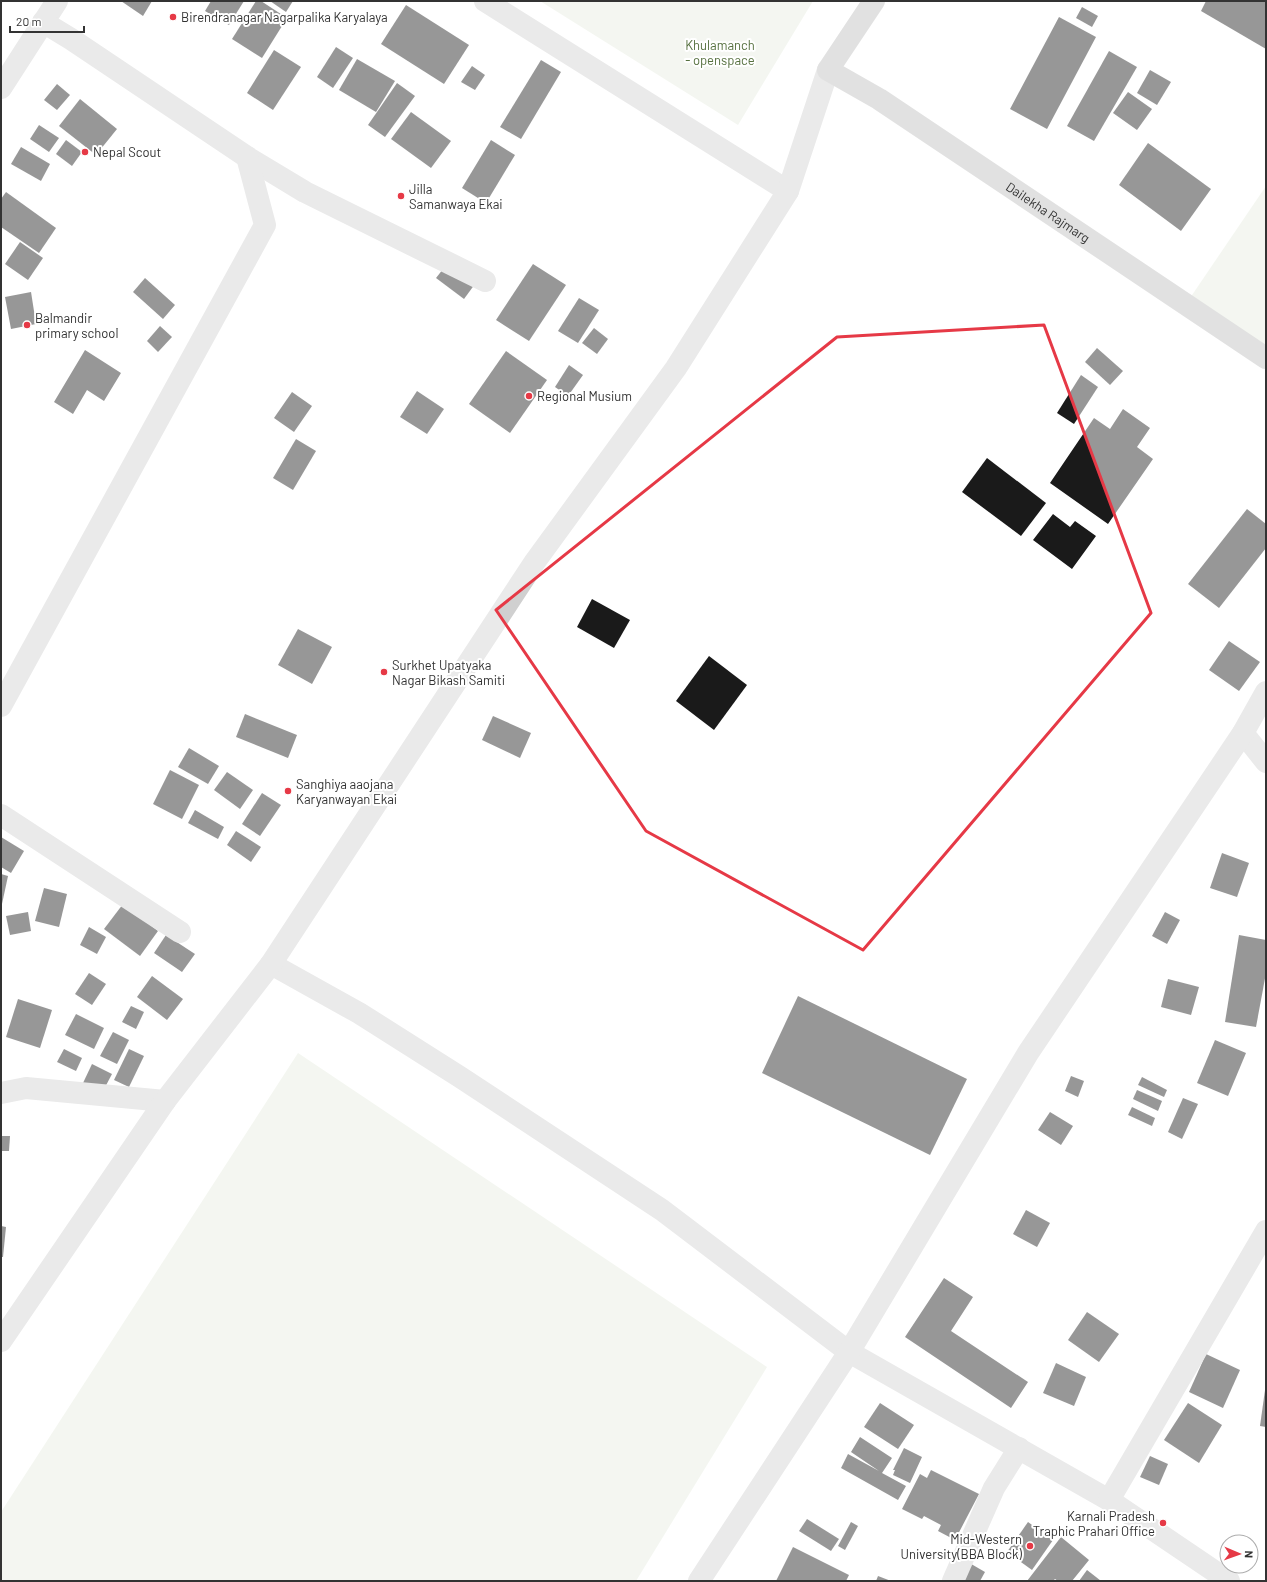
<svg xmlns="http://www.w3.org/2000/svg" width="1267" height="1582" font-family="Barlow,sans-serif">
	<rect width="100%" height="100%" fill="#fff"/>
	<!-- green -->
	<g fill="#e6ecdf">
		<path d="M540,1H813L738,125Z"/>
		<path d="M1266,186V354L1188,301Z"/>
		<path d="M298,1053L767,1367L636,1581H1V1512Z"/>
	</g>
	<!-- building -->
	<g fill="#1a1a1a">
		<path d="M121,1H152L143,16Z"/>
		<path d="M211,1H244L229,25L205,11Z"/>
		<path d="M256,1H261L287,18L262,58L232,39Z"/>
		<path d="M270,1H293L286,12Z"/>
		<path d="M1206,1H1266V49L1201,11Z"/>
		<path d="M406,5L469,45L444,84L381,44Z"/>
		<path d="M1082,7L1098,16L1092,27L1076,18Z"/>
		<path d="M1059,17L1096,37L1047,129L1010,109Z"/>
		<path d="M336,47L353,58L333,88L317,77Z"/>
		<path d="M274,50L301,67L273,110L247,93Z"/>
		<path d="M1109,51L1137,67L1094,141L1067,126Z"/>
		<path d="M357,59L395,81L376,112L339,90Z"/>
		<path d="M541,60L561,72L521,139L500,127Z"/>
		<path d="M472,66L485,75L475,90L461,82Z"/>
		<path d="M1150,70L1171,82L1157,105L1137,93Z"/>
		<path d="M397,83L415,96L385,137L368,125Z"/>
		<path d="M57,84L70,95L57,110L44,100Z"/>
		<path d="M1128,92L1152,109L1137,130L1113,113Z"/>
		<path d="M80,99L117,129L96,155L59,126Z"/>
		<path d="M411,112L451,141L431,168L391,139Z"/>
		<path d="M39,125L59,138L49,152L30,139Z"/>
		<path d="M66,140L82,152L72,166L56,154Z"/>
		<path d="M491,140L515,155L486,203L462,188Z"/>
		<path d="M1148,143L1211,189L1181,231L1119,185Z"/>
		<path d="M21,147L50,164L41,181L11,164Z"/>
		<path d="M6,192L56,228L39,253L1,227V199Z"/>
		<path d="M20,242L43,258L28,280L5,264Z"/>
		<path d="M447,264L475,284L464,299L436,278Z"/>
		<path d="M533,264L566,285L529,341L496,320Z"/>
		<path d="M145,278L175,305L163,319L133,292Z"/>
		<path d="M31,292L36,324L11,329L5,297Z"/>
		<path d="M579,298L599,310L578,343L558,331Z"/>
		<path d="M160,326L172,337L158,352L147,341Z"/>
		<path d="M594,328L608,339L597,354L582,343Z"/>
		<path d="M1097,348L1123,371L1110,385L1085,362Z"/>
		<path d="M85,350L121,373L104,401L87,390L73,414L54,402Z"/>
		<path d="M506,351L547,380L510,433L469,404Z"/>
		<path d="M569,365L583,375L568,396L555,387Z"/>
		<path d="M1081,375L1098,387L1074,424L1057,413Z"/>
		<path d="M417,391L444,409L427,434L400,417Z"/>
		<path d="M292,392L312,406L294,432L274,418Z"/>
		<path d="M1123,409L1150,428L1137,447L1153,459L1108,524L1050,483L1094,418L1110,429Z"/>
		<path d="M296,439L316,451L293,490L273,478Z"/>
		<path d="M987,458L1046,503L1021,536L962,492Z"/>
		<path d="M1247,509L1266,524V548L1219,608L1188,584Z"/>
		<path d="M1053,514L1070,527L1075,521L1096,536L1072,569L1033,540Z"/>
		<path d="M592,599L630,620L614,648L577,627Z"/>
		<path d="M298,629L332,647L312,684L278,665Z"/>
		<path d="M1229,641L1260,662L1239,691L1209,670Z"/>
		<path d="M709,656L747,685L714,730L676,701Z"/>
		<path d="M245,714L297,735L288,758L236,737Z"/>
		<path d="M493,716L531,733L520,758L482,740Z"/>
		<path d="M189,748L219,766L208,784L178,767Z"/>
		<path d="M170,770L199,785L182,819L153,804Z"/>
		<path d="M227,772L253,790L240,809L214,790Z"/>
		<path d="M262,793L281,805L260,836L242,824Z"/>
		<path d="M195,810L224,827L218,839L188,823Z"/>
		<path d="M236,831L261,847L251,862L227,845Z"/>
		<path d="M1,837L24,851L11,873L1,867Z"/>
		<path d="M1222,853L1249,863L1237,897L1210,888Z"/>
		<path d="M1,874L8,876L2,904H1Z"/>
		<path d="M44,888L67,894L59,927L35,921Z"/>
		<path d="M123,904L158,931L140,956L104,929Z"/>
		<path d="M28,912L31,931L10,935L6,916Z"/>
		<path d="M1165,912L1180,920L1167,944L1152,936Z"/>
		<path d="M89,927L106,937L97,954L80,945Z"/>
		<path d="M166,935L195,954L182,972L154,953Z"/>
		<path d="M1239,935L1266,940V973L1256,1027L1225,1022Z"/>
		<path d="M89,973L106,984L92,1005L75,994Z"/>
		<path d="M152,976L183,999L167,1020L137,997Z"/>
		<path d="M1168,979L1199,987L1191,1015L1161,1007Z"/>
		<path d="M798,996L967,1079L930,1155L762,1073Z"/>
		<path d="M18,999L52,1010L40,1048L6,1037Z"/>
		<path d="M131,1006L144,1012L136,1029L122,1022Z"/>
		<path d="M76,1014L104,1028L94,1049L65,1035Z"/>
		<path d="M113,1032L129,1040L117,1064L100,1056Z"/>
		<path d="M1215,1040L1246,1053L1228,1096L1197,1083Z"/>
		<path d="M64,1049L82,1058L76,1071L57,1062Z"/>
		<path d="M129,1049L144,1056L129,1087L114,1080Z"/>
		<path d="M92,1064L112,1074L102,1093L83,1083Z"/>
		<path d="M1071,1076L1084,1081L1078,1097L1065,1091Z"/>
		<path d="M1142,1077L1167,1090L1164,1097L1138,1085Z"/>
		<path d="M1137,1090L1162,1101L1158,1111L1133,1099Z"/>
		<path d="M1183,1098L1198,1104L1182,1139L1168,1132Z"/>
		<path d="M1132,1107L1155,1118L1152,1126L1128,1115Z"/>
		<path d="M1050,1112L1073,1126L1061,1145L1038,1130Z"/>
		<path d="M1,1136H10L9,1151H1Z"/>
		<path d="M1026,1210L1050,1223L1037,1247L1013,1234Z"/>
		<path d="M1,1226L6,1227L3,1257H1Z"/>
		<path d="M944,1278L973,1297L951,1331L1028,1382L1011,1408L905,1337Z"/>
		<path d="M1087,1312L1119,1334L1099,1362L1068,1340Z"/>
		<path d="M1206,1354L1240,1370L1223,1408L1189,1392Z"/>
		<path d="M1056,1363L1086,1377L1074,1406L1043,1393Z"/>
		<path d="M1265,1390H1266V1427L1260,1426Z"/>
		<path d="M880,1403L914,1425L898,1449L864,1427Z"/>
		<path d="M1188,1403L1222,1425L1199,1463L1164,1440Z"/>
		<path d="M860,1437L892,1458L882,1473L906,1486L898,1500L841,1468L848,1454L879,1471L851,1452Z"/>
		<path d="M904,1448L922,1457L910,1483L893,1475L895,1470H893Z"/>
		<path d="M1150,1456L1168,1464L1159,1485L1140,1477Z"/>
		<path d="M931,1470L979,1494L955,1540L938,1531L941,1525L924,1516L922,1519L902,1509L920,1474L927,1478Z"/>
		<path d="M807,1519L839,1539L831,1551L799,1531Z"/>
		<path d="M851,1522L858,1526L845,1550L838,1546Z"/>
		<path d="M1028,1522L1053,1540L1032,1570L1007,1552Z"/>
		<path d="M1061,1537L1089,1560L1072,1581H1058L1055,1579L1053,1581H1027Z"/>
		<path d="M793,1547L849,1575L846,1581H776Z"/>
		<path d="M966,1561L985,1572L980,1581H956Z"/>
		<path d="M1087,1570L1096,1577L1101,1581H1079Z"/>
		<path d="M878,1576L891,1581H876Z"/>
	</g>
	<g fill="none" stroke-linecap="round" stroke-linejoin="round">
		<!-- minor -->
		<g stroke="#d0d0d0" stroke-width="22">
			<path d="M485,1L788,191"/>
			<path d="M1,88L57,1"/>
			<path d="M247,157L305,192L485,281"/>
			<path d="M1,706L265,225L247,157L71,39L43,22"/>
			<path d="M1243,733L1266,762"/>
			<path d="M1,815L180,932"/>
			<path d="M271,964L359,1013L460,1077L662,1210L849,1352L1109,1500L1229,1581"/>
			<path d="M1,1093L26,1088L165,1101"/>
			<path d="M1109,1500L1266,1231"/>
			<path d="M699,1581L849,1352L1028,1053L1243,733L1266,692"/>
			<path d="M953,1581L994,1488L1019,1448"/>
		</g>
		<!-- tertiary -->
		<path stroke="#d0d0d0" stroke-width="22" d="M1,1341L165,1101L271,964L534,563L676,368L788,191L828,70"/>
		<!-- secondary -->
		<path stroke="#bdbdbd" stroke-width="22" id="s1" d="M874,1L828,70L879,99L1266,358"/>
	</g>
	<!-- marked area -->
	<path d="M0 0H1267V1582H0ZM1044,325L1151,613L863,950L646,831L496,610L837,337Z" fill="#fff" fill-opacity=".55" fill-rule="evenodd"/>
	<path fill="none" stroke="#e63946" stroke-width="3" stroke-linejoin="round" d="M1044,325L1151,613L863,950L646,831L496,610L837,337Z"/>
	<!-- markers -->
	<g fill="#e63946" stroke="#fff" stroke-width="1.5">
		<circle cx="173" cy="17" r="4"/>
		<circle cx="85" cy="152" r="4"/>
		<circle cx="401" cy="196" r="4"/>
		<circle cx="27" cy="325" r="4"/>
		<circle cx="529" cy="396" r="4"/>
		<circle cx="384" cy="672" r="4"/>
		<circle cx="288" cy="791" r="4"/>
		<circle cx="1163" cy="1523" r="4"/>
		<circle cx="1030" cy="1546" r="4"/>
	</g>
	<g text-anchor="middle" dominant-baseline="central" stroke-width="4" stroke-linejoin="round" paint-order="stroke">
		<!-- poi labels -->
		<g font-size="13" fill="#333" stroke="#fff" text-anchor="start">
			<text x="181" y="17">Birendranagar Nagarpalika Karyalaya</text>
			<text x="93" y="152">Nepal Scout</text>
			<text x="409" y="189">Jilla<tspan x="409" dy="15">Samanwaya Ekai</tspan></text>
			<text x="35" y="318">Balmandir<tspan x="35" dy="15">primary school</tspan></text>
			<text x="537" y="396">Regional Musium</text>
			<text x="392" y="665">Surkhet Upatyaka<tspan x="392" dy="15">Nagar Bikash Samiti</tspan></text>
			<text x="296" y="784">Sanghiya aaojana<tspan x="296" dy="15">Karyanwayan Ekai</tspan></text>
			<text x="1155" y="1516" text-anchor="end">Karnali Pradesh<tspan x="1155" dy="15">Traphic Prahari Office</tspan></text>
			<text x="1022" y="1539" text-anchor="end">Mid-Western<tspan x="1022" dy="15">University(BBA Block)</tspan></text>
		</g>
		<!-- park labels -->
		<g font-size="13" fill="#56703f" stroke="#fff">
			<text x="720" y="45">Khulamanch<tspan x="720" dy="15">- openspace</tspan></text>
		</g>
		<!-- street labels -->
		<g font-size="13" fill="#333" stroke="#fff">
			<text stroke="none"><textPath href="#s1" startOffset="345">Dailekha Rajmarg</textPath></text>
		</g>
	</g>
	<!-- border -->
	<rect width="1267" height="1582" fill="none" stroke="#333333" stroke-width="4"/>
	<!-- north arrow -->
	<g transform="translate(1239 1554) rotate(92)"><circle r="19" fill="#ffffff" stroke="#adadad"/>
	<path d="M0-3L7 15L0 10L-7 15Z" fill="#e63946"/>
	<text y="-6" font-size="11" font-weight="bold" text-anchor="middle" fill="#333333">N</text>
	</g>
	<!-- scale -->
	<path d="M10 26v6h74v-6" fill="none" stroke="#333333" stroke-width="2"/>
	<text x="16" y="26" font-size="12" fill="#333333" stroke="#ffffff" stroke-width="3" paint-order="stroke">20 m</text>
</svg>
